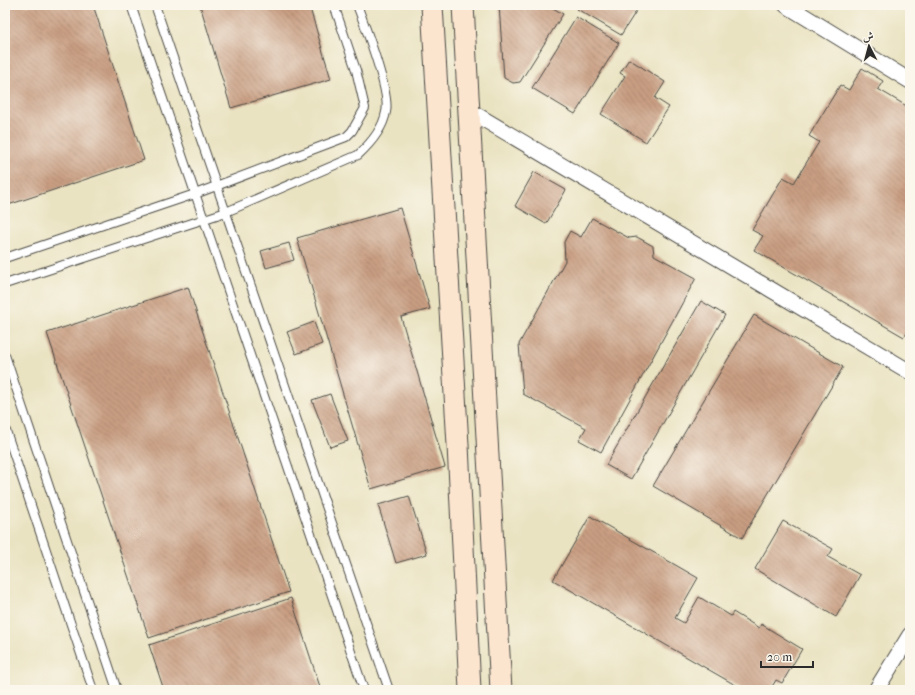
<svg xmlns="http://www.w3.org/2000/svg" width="915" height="695" font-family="'IM FELL French Canon',Amiri,serif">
	<defs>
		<pattern id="building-back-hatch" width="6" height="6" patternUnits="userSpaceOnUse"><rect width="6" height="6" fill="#c99e82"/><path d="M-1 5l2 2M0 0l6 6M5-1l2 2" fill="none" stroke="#a3816b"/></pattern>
	</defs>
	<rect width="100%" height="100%" fill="#fbf7ec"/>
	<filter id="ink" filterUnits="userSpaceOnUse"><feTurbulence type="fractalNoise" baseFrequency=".025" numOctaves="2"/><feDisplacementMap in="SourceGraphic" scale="8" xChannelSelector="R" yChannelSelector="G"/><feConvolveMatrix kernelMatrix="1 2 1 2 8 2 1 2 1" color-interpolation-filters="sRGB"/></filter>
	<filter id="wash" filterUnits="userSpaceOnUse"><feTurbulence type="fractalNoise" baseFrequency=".012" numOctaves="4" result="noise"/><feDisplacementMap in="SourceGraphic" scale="16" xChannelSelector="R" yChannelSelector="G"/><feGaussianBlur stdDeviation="0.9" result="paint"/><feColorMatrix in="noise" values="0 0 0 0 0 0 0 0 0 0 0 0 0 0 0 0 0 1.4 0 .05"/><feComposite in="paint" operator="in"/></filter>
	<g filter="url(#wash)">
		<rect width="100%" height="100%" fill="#eae3c2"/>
		<g id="blocks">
			<!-- building -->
			<g fill="url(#building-back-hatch)">
				<path d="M5,5H93L144,160L5,206Z"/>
				<path d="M200,5H309L331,79L231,108Z"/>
				<path d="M499,5H548L563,14L520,82L513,83L504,78Z"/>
				<path d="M579,5H640L621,35L577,9Z"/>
				<path d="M576,17L619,43L575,114L532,88Z"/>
				<path d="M629,59L665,82L655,98L669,107L646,142L601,114L625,76L620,73Z"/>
				<path d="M862,68L883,81L878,89L910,108L908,124L910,125V329L904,337L754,250L763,236L752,230L783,177L794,183L819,142L809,136L840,85L849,90Z"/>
				<path d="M534,172L566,190L546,224L515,206Z"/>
				<path d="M400,208L430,309L401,317L445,467L371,489L297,238Z"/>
				<path d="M592,218L629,238L637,237L653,246L654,255L696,278L601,452L579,440L586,428L523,394L519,344L565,261L564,242L570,231L581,237Z"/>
				<path d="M289,243L294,260L266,268L261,251Z"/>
				<path d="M188,287L289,592L149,638L47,333Z"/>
				<path d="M701,301L725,315L631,479L606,465Z"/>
				<path d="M754,315L843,367L742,538L653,486Z"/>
				<path d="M314,322L322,344L296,354L287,332Z"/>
				<path d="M330,394L348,441L330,447L312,400Z"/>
				<path d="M409,496L427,554L396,563L378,505Z"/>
				<path d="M590,516L698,578L675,618L684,623L699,597L731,616L733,612L759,628L761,624L802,649L782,683L776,680L770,690H744L553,580Z"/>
				<path d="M783,521L833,549L828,557L860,575L836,617L755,569Z"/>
				<path d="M291,598L321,690H164L149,645Z"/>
			</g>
		</g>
	</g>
	<g filter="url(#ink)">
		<use href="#blocks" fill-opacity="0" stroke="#484742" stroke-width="1"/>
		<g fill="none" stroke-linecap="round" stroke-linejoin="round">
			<defs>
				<g id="lane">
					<path d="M131,5L364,690"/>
					<path d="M155,5L389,690"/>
					<path d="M5,258L195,194L346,137L352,131L365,108L356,70L334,5"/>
					<path d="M5,284L226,212L358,155C370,144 383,129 386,112C391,93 365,26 357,5"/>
					<path d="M5,355L117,690"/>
					<path d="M5,428L93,690"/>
				</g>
				<g id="street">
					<path d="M786,5L910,81"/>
					<path d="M470,111L910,372"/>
					<path d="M876,690L910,635"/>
				</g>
				<g id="secondary">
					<path d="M432,5L458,445L470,690"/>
					<path d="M463,5L501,690"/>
				</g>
			</defs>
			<!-- lane casing -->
			<use href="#lane" stroke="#484742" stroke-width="10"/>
			<!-- street casing -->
			<use href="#street" stroke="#484742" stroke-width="17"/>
			<!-- secondary casing -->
			<use href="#secondary" stroke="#484742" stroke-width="23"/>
			<!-- lane -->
			<use href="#lane" stroke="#fff" stroke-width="8"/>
			<!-- street -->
			<use href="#street" stroke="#fff" stroke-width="15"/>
			<!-- secondary -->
			<use href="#secondary" stroke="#fbe5cf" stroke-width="21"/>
		</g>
	</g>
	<!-- margin -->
	<rect width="915" height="695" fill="none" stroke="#fbf7ec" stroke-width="20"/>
	<!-- north arrow -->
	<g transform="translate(869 46) rotate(354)" stroke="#fbf7ec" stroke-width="3" paint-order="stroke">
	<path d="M0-3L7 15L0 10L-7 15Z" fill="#2b2b2b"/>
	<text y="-6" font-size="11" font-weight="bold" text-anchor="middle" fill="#2b2b2b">ش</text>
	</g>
	<!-- scale -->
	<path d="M761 661v6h52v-6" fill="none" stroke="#2b2b2b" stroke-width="2"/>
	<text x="767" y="661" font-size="12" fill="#2b2b2b" stroke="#fbf7ec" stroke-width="3" paint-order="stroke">20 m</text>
</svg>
